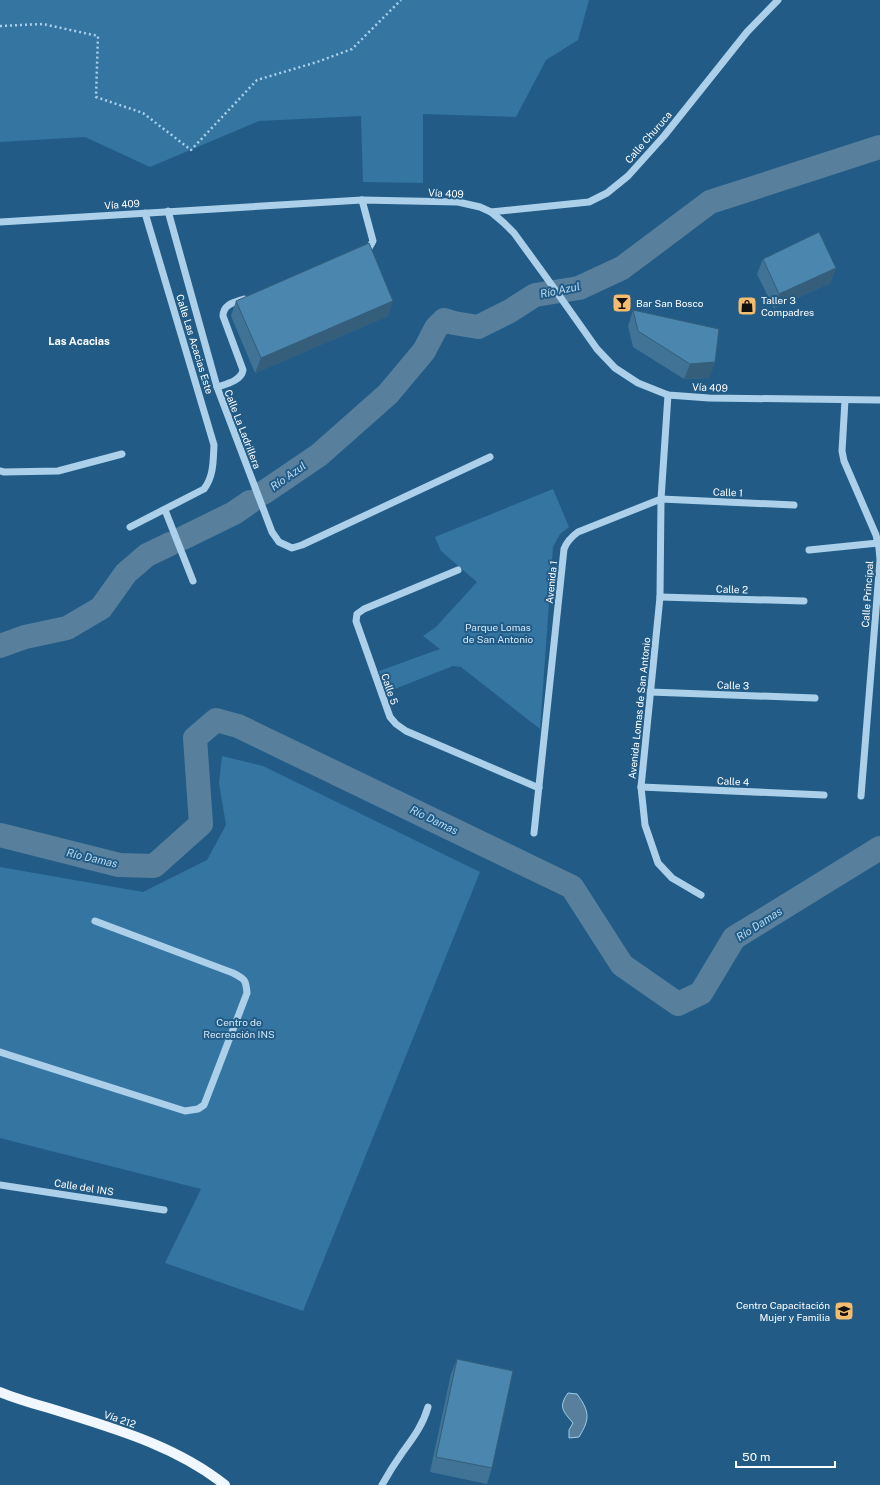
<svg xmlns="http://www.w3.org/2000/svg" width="880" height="1485" font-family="'Public Sans',sans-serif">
	<rect width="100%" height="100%" fill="#225c86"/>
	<!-- green -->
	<g fill="#3475a2">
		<path d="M0,0H589L578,40L546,60L516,117L423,114V183L363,182L361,116L259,121L150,167L85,137L0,142Z"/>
		<path d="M553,489L569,527L560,534L553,547L540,729L461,667L453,666L387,692L379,671L440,649L423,636L436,627L477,582L441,551L435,537Z"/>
		<path d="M222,756L263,766L480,872L303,1311L165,1263L201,1189L0,1138V867L143,892L207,860L226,825L219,783Z"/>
	</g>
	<!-- water -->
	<path fill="#58809d" stroke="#a0cdea" d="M568,1393L577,1394C590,1412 590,1419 579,1437L569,1438V1430L573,1423C563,1411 558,1407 568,1393Z"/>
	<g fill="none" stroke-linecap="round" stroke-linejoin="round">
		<!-- river -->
		<g stroke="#58809d" stroke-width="24">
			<path d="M263,493L319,455L388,394L424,351L436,328L444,320L454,323L478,327L510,311L535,295L579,288L622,268L710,202L880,147"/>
			<path d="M183,538L234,513L250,502"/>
			<path d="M0,646L25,637L67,628L101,608L126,573L147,555L170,544"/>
			<path d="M0,835L119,865L154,866L201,824L195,738L216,720L238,726L572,887L622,965L678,1004L701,993L734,938L880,848"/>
		</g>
		<!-- path -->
		<path stroke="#acd0e9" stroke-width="2.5" stroke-dasharray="2 3" stroke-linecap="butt" d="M0,26L43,24L98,36L96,97L143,113L191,150L257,80L317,62L352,49L401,0"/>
		<!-- minor -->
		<g stroke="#acd0e9" stroke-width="7">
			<path d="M362,200L373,241L369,248L363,250"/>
			<path d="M168,211L217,387L272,532L279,542L292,548L302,545L490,457"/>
			<path d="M491,212L589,202L607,193L628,176L664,136L747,32L778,0"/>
			<path d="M0,222L362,200L458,202L480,207L491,212L504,223L514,233L546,277L597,349L615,368L638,383L668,395L709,398L880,400"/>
			<path d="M217,387C226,384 241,381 243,370L223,316C223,304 235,302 244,299"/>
			<path d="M845,400L842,451L844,461L876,535L879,548L880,560L861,796"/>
			<path d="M0,471L4,472L58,471L122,454"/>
			<path d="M165,510L193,581"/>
			<path d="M130,527L204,489C214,476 213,461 214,445L145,213"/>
			<path d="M809,550L878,543"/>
			<path d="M458,570L364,609L357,614L356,621L390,717L396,724L406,731L539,788"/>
			<path d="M660,597L804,601"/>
			<path d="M650,692L815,698"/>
			<path d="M641,787L824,795"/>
			<path d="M534,833L564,549C567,541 571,537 578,532L661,499L668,395"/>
			<path d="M701,895L672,878L658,863L645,825L641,787L660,597L661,499L794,505"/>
			<path d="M0,1052L185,1111L198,1109L204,1105L247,993C246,980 245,979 233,973L95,921"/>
			<path d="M0,1185L164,1210"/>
			<path d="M382,1485C388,1474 395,1463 402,1453C413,1438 423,1425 428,1407"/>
		</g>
		<!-- major -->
		<path stroke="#f0f7fe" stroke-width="10" d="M0,1392C17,1399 35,1404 52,1409C112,1428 175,1445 225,1485"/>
	</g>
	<!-- wall -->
	<g fill="#407396">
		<path d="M763,259L836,268L830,283L774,309L757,274Z"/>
		<path d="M236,301L388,316L255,373L231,316Z"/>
		<path d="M633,310L715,362L709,378L684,379L633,347L628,326Z"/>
		<path d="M457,1359L492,1468L487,1484L430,1472L451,1374Z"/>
	</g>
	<!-- shaded-wall -->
	<g fill="#345e7a">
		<path d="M836,268L830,283L774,309L779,294Z"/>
		<path d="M393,301L388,316L255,373L261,358Z"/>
		<path d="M715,362L709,378L684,379L690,364Z"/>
	</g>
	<!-- building -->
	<g fill="#4b86ae" stroke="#345e7a">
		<path d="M819,232L836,268L779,294L763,259Z"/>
		<path d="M369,243L393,301L261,358L236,301Z"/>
		<path d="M633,310L719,329L715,362L690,364L638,331Z"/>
		<path d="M457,1359L513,1371L492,1468L436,1457Z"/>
	</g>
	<!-- icons -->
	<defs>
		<symbol id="bar-square" viewBox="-11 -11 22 22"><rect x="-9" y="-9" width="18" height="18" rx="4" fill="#f5bb6f" stroke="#225c86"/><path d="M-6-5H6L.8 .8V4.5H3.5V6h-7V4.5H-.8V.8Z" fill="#111"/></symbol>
		<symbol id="shop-square" viewBox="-11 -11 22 22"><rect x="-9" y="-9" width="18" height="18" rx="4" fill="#f5bb6f" stroke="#225c86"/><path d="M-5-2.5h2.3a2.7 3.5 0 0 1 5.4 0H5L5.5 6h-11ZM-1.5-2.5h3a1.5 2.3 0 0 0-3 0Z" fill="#111"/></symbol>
		<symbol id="university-square" viewBox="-11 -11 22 22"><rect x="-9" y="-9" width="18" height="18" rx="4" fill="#f5bb6f" stroke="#225c86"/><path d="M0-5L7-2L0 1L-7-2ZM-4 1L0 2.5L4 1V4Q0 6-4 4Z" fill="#111"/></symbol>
	</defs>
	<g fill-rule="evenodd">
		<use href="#bar-square" x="611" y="292" width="22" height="22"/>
		<use href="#shop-square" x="736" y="295" width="22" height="22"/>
		<use href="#university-square" x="833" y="1300" width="22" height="22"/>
	</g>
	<g text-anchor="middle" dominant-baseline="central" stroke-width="4" stroke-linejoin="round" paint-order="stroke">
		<!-- street labels -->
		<g font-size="10" fill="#fff" stroke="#225c86">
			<text transform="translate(648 137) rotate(-49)">Calle Churuca</text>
			<text transform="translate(446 193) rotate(3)">Vía 409</text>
			<text transform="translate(122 204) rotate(-4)">Vía 409</text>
			<text transform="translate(195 344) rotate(73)">Calle Las Acacias Este</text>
			<text transform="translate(710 387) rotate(2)">Vía 409</text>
			<text transform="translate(243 429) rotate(69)">Calle La Ladrillera</text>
			<text transform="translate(728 492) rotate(2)">Calle 1</text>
			<text transform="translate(551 582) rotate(-84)">Avenida 1</text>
			<text transform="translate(732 589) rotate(2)">Calle 2</text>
			<text transform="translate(867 594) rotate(-86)">Calle Principal</text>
			<text transform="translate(733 685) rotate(2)">Calle 3</text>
			<text transform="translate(390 689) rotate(71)">Calle 5</text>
			<text transform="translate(639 708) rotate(-84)">Avenida Lomas de San Antonio</text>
			<text transform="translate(733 781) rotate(3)">Calle 4</text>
			<text transform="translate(84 1187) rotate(9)">Calle del INS</text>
			<text transform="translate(120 1419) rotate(19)">Vía 212</text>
		</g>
		<!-- poi labels -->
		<g font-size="10" fill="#fff" stroke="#225c86" text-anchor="start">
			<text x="761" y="300">Taller 3<tspan x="761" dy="12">Compadres</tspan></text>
			<text x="636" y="303">Bar San Bosco</text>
			<text x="830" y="1305" text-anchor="end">Centro Capacitación<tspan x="830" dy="12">Mujer y Familia</tspan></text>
		</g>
		<!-- park labels -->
		<g font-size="10" fill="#d1e7f7" stroke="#225c86">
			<text x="498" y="627">Parque Lomas<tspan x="498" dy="12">de San Antonio</tspan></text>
			<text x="239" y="1022">Centro de<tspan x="239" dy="12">Recreación INS</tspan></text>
		</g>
		<!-- water labels -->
		<g font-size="11" font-style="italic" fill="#b8daf0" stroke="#225c86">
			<text transform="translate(560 290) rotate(-12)">Río Azul</text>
			<text transform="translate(288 476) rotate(-35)">Río Azul</text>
			<text transform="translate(434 820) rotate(26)">Río Damas</text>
			<text transform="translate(92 858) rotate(13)">Río Damas</text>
			<text transform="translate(759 924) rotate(-33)">Río Damas</text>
		</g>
		<!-- neighbourhood labels -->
		<g font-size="11" font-weight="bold" fill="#fff" stroke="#225c86">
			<text x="79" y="341">Las Acacias</text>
		</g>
	</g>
	<!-- scale -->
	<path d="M736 1461v6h99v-6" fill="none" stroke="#ffffff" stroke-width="2"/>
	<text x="742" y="1461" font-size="12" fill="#ffffff" stroke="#225c86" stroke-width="3" paint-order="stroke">50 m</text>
</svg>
